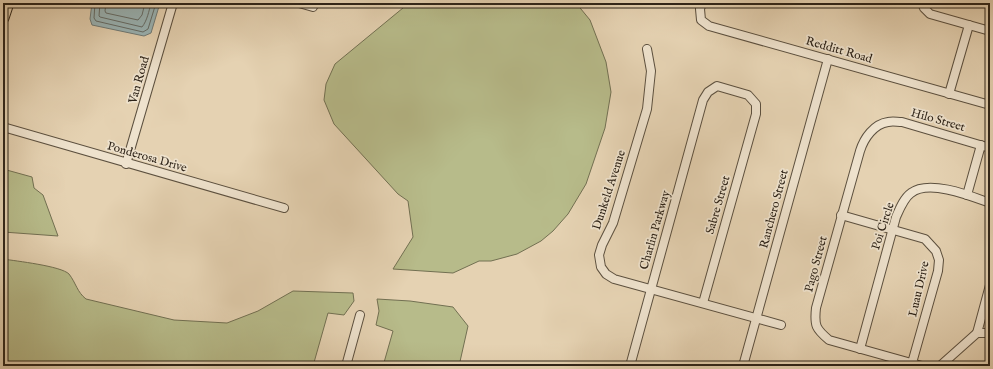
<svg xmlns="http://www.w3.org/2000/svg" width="993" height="369" font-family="'IM FELL English',serif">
	<rect width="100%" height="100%" fill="#e5d2b2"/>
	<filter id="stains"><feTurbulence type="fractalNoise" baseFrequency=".005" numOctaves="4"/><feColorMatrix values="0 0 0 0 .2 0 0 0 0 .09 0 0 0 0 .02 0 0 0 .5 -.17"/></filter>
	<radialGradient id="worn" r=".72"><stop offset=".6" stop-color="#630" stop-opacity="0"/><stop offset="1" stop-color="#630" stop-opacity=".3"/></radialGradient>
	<!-- green -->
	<g fill="#b7bb8a" stroke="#727052">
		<path d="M409,3H576L590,20L606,62L611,92L605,128L586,184L568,214L553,231L541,241L517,254L491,261H479L453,273L393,269L413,237L408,201L398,194L334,124L324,100L326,84L335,64Z"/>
		<path d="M3,169L32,177L34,188L43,195L58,236L3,232Z"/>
		<path d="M3,259C16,261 61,266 69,274C76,283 77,292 86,299L174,320L227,323L258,311L293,291L353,293L354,301L344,315L328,313L313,366H3Z"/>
		<path d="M377,299L410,301L453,307L468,326L459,366H383L393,331L376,325L379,311Z"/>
	</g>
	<!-- water -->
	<path fill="#9ab5b7" stroke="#6f7b78" d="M92,3H160L151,33L144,36L92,25L90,19Z"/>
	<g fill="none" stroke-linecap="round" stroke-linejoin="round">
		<!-- shore -->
		<g stroke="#646c68" stroke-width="1">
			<path d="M95,3L94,18L96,21L143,32L148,29L156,3"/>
			<path d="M100,3L99,16L100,17L142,27C147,21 149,11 151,3"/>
			<path d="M106,3L105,11L106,13L138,20L142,15L145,3"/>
		</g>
		<defs>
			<g id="minor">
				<path d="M299,3L313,7"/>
				<path d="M702,3L700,9L701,20L709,26L990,105"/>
				<path d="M922,3L924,8L930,14L990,31"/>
				<path d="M647,49L651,71L647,109L613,223L602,245L599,255L601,267L606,274L614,279L781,325"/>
				<path d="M949,94L969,25"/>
				<path d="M3,127L284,208"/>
				<path d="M126,164L173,3"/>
				<path d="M967,195L981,145"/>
				<path d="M841,215L925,239L936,251L939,260L938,271L912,363"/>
				<path d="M977,333L990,285"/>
				<path d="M860,349L896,217C900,208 904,198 911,193C929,179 971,196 990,203"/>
				<path d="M346,366L360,315"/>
				<path d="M630,366L703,100L708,92L717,86L748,95L756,104V114L703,303"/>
				<path d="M743,366L828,59"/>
				<path d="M922,366L829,340C816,329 814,326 816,308L860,151C864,138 874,124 888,122C893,121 897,122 902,122L990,148"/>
				<path d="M940,366L977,333H990"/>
			</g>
			<path id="major" d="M3,18L8,3"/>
		</defs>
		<!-- minor casing -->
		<use href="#minor" stroke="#5c503f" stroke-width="10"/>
		<!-- major casing -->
		<use href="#major" stroke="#2e2419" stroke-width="13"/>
		<!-- minor -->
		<use href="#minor" stroke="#eee2cd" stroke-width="8"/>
		<!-- major -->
		<use href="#major" stroke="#e5d2b2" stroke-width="11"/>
	</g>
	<g text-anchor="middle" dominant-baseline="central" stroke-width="3.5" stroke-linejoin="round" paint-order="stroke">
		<!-- street labels -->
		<g font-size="12" fill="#2e2419" stroke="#eee2cd">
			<text transform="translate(839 50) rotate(16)">Redditt Road</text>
			<text transform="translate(139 80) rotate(-74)">Van Road</text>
			<text transform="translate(938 120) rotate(16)">Hilo Street</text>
			<text transform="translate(147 157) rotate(16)">Ponderosa Drive</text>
			<text transform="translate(609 190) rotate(-72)">Dunkeld Avenue</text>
			<text transform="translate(718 205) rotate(-74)">Sabre Street</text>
			<text transform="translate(774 209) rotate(-75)">Ranchero Street</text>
			<text transform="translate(883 226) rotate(-72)">Poi Circle</text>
			<text transform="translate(655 230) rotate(-74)">Charlin Parkway</text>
			<text transform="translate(816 264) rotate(-75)">Pago Street</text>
			<text transform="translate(919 289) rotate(-77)">Luau Drive</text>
		</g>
	</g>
	<!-- margin -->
	<rect width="993" height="369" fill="none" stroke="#e5d2b2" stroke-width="16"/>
	<rect x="4" y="4" width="985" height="361" fill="none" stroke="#2e2419" stroke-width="2"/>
	<rect x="8" y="8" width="977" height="353" fill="none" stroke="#2e2419"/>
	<rect width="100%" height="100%" filter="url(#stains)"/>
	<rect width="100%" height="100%" fill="url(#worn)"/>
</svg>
